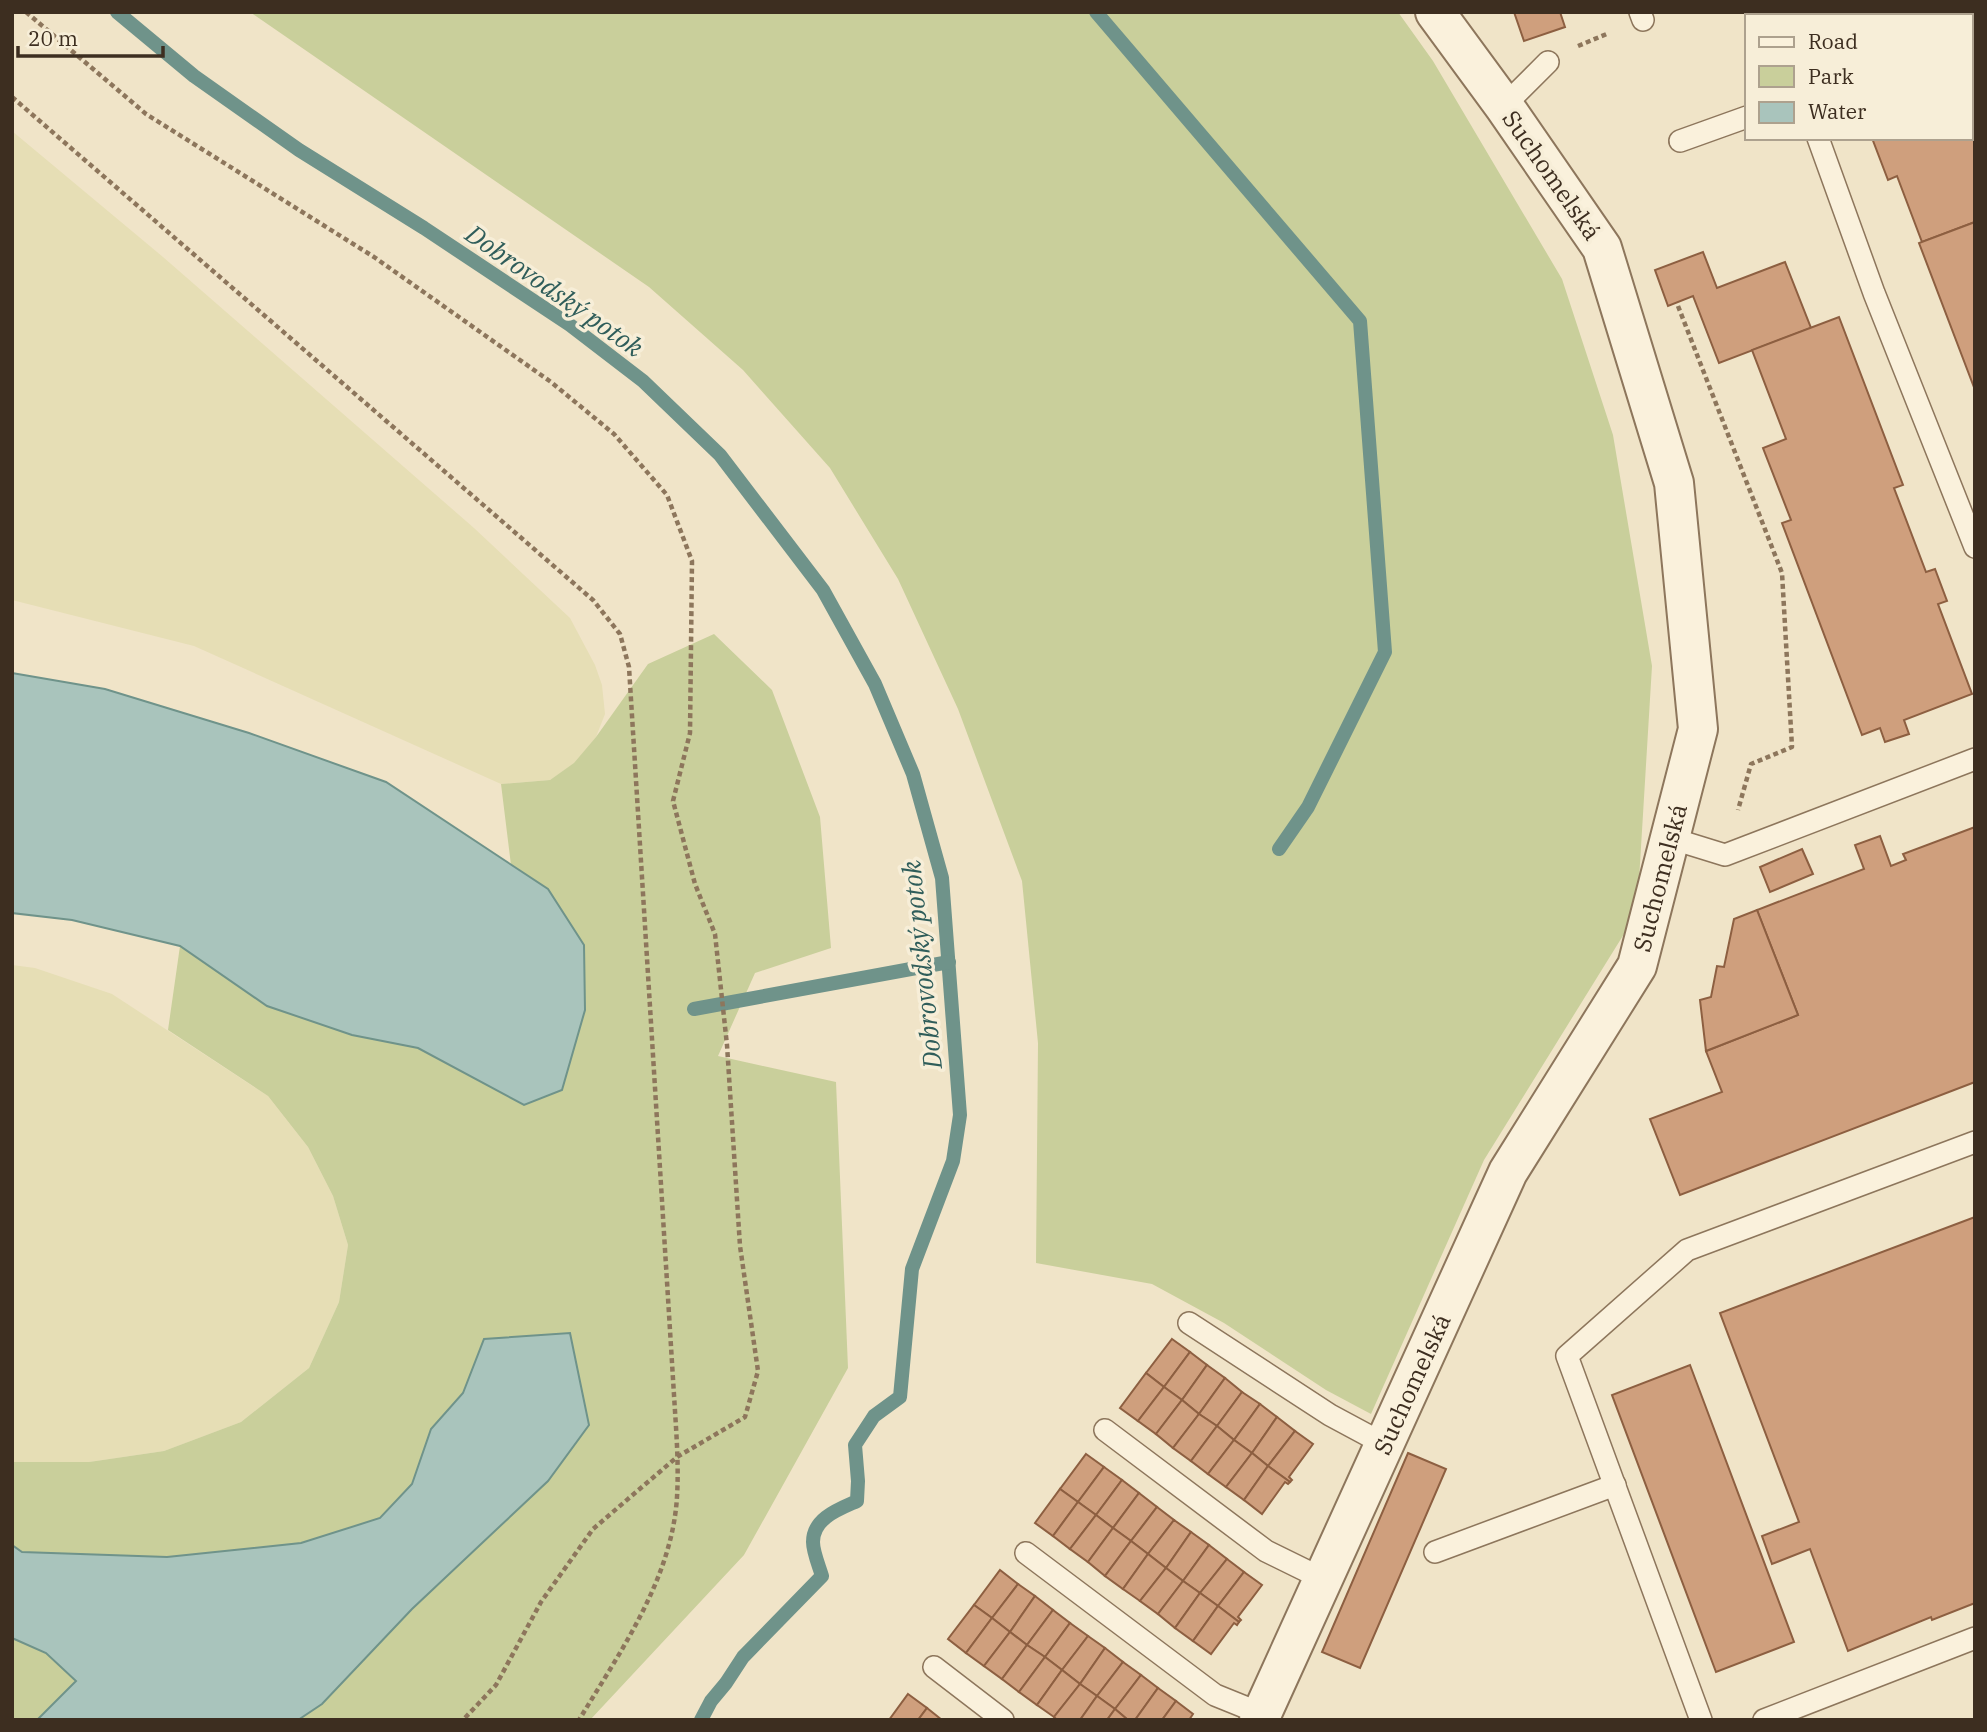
<svg xmlns="http://www.w3.org/2000/svg" width="1987" height="1732" font-family="'IBM Plex Serif',serif">
	<rect width="100%" height="100%" fill="#f0e4c8"/>
	<!-- farmland -->
	<g fill="#e6deb5">
		<path d="M12,131L163,257L474,528L570,618L595,665L602,685L605,714L596,737L575,763L550,780L501,784L194,646L12,600Z"/>
		<path d="M12,965L35,968L112,994L268,1096L308,1147L333,1196L348,1245L339,1302L309,1368L241,1422L164,1451L89,1462H12Z"/>
	</g>
	<!-- green -->
	<g fill="#c9cf9b">
		<path d="M250,12H1398L1433,61L1562,279L1613,435L1652,666L1637,913L1484,1160L1371,1414L1326,1390L1224,1323L1152,1284L1036,1263L1038,1043L1022,881L958,709L898,579L830,468L743,370L649,287Z"/>
		<path d="M714,634L772,690L820,817L831,948L755,973L718,1056L836,1082L848,1368L744,1555L590,1720H12V1462H89L164,1451L241,1422L309,1368L339,1302L348,1245L333,1196L308,1147L268,1096L168,1030L180,946L267,1006L352,1035L418,1048L524,1105L548,889L511,865L501,784L550,780L574,763L596,737L648,664Z"/>
	</g>
	<!-- water -->
	<g fill="#a9c4bc" stroke="#6f938a" stroke-width="2">
		<path d="M12,673L105,689L249,733L386,782L548,889L584,945L585,1010L562,1090L524,1105L418,1048L352,1035L267,1006L180,946L72,920L12,913Z"/>
		<path d="M570,1333L589,1425L548,1481L412,1609L322,1704L298,1720H37L76,1681L46,1653L12,1638V1545L22,1552L167,1557L301,1543L380,1518L412,1484L431,1429L463,1393L484,1339Z"/>
	</g>
	<g fill="none" stroke-linecap="round" stroke-linejoin="round">
		<!-- stream -->
		<g stroke="#6f938a" stroke-width="14">
			<path d="M117,12L194,76L299,150L424,228L570,325L643,381L720,455L823,590L875,684L913,774L942,878L960,1115L953,1161L912,1269L900,1397L874,1416L855,1445L858,1481L857,1501C839,1509 813,1518 813,1542C813,1552 819,1566 822,1576L743,1657L726,1683L711,1701L701,1720"/>
			<path d="M1096,12L1360,321L1385,652L1308,807L1279,849"/>
			<path d="M694,1009L949,962"/>
		</g>
	</g>
	<!-- building -->
	<g fill="#cf9f7d" stroke="#8d5f41" stroke-width="2">
		<path d="M1514,12H1560L1565,27L1524,41Z"/>
		<path d="M1825,12H1975V222L1922,242L1897,176L1888,180L1872,138H1971V16H1826Z"/>
		<path d="M1975,222V390L1919,243Z"/>
		<path d="M1703,252L1717,288L1785,262L1811,328L1719,363L1693,296L1668,306L1655,270Z"/>
		<path d="M1839,317L1903,485L1894,488L1926,572L1935,569L1947,601L1938,604L1972,694L1904,720L1909,734L1885,742L1880,728L1862,735L1782,523L1791,520L1763,448L1786,439L1752,350Z"/>
		<path d="M1975,827V1082L1680,1195L1650,1119L1722,1092L1706,1051L1798,1015L1757,910L1864,869L1855,845L1880,836L1891,866L1906,860L1903,854Z"/>
		<path d="M1802,849L1813,874L1770,892L1760,867Z"/>
		<path d="M1757,910L1798,1015L1706,1051L1700,1000L1711,997L1717,966L1724,967L1734,919Z"/>
		<path d="M1975,1217V1603L1932,1620L1931,1617L1848,1651L1810,1549L1772,1564L1762,1536L1799,1522L1720,1313Z"/>
		<path d="M1172,1339L1190,1352L1164,1387L1146,1373Z"/>
		<path d="M1190,1352L1207,1365L1182,1400L1164,1387Z"/>
		<path d="M1207,1365L1225,1378L1199,1414L1182,1400Z"/>
		<path d="M1690,1365L1794,1642L1716,1672L1612,1395Z"/>
		<path d="M1146,1373L1164,1387L1138,1421L1120,1408Z"/>
		<path d="M1225,1378L1242,1392L1217,1426L1199,1414Z"/>
		<path d="M1164,1387L1182,1400L1156,1434L1138,1421Z"/>
		<path d="M1242,1392L1260,1404L1234,1440L1217,1426Z"/>
		<path d="M1182,1400L1199,1414L1173,1448L1156,1434Z"/>
		<path d="M1260,1404L1277,1417L1252,1453L1234,1440Z"/>
		<path d="M1199,1414L1217,1426L1191,1461L1173,1448Z"/>
		<path d="M1277,1417L1295,1431L1268,1466L1252,1453Z"/>
		<path d="M1217,1426L1234,1440L1208,1474L1191,1461Z"/>
		<path d="M1295,1431L1313,1444L1289,1477L1292,1480L1290,1482L1268,1466Z"/>
		<path d="M1234,1440L1252,1453L1226,1487L1208,1474Z"/>
		<path d="M1252,1453L1268,1466L1244,1500L1226,1487Z"/>
		<path d="M1408,1453L1446,1469L1360,1668L1322,1652Z"/>
		<path d="M1086,1454L1104,1467L1078,1502L1060,1489Z"/>
		<path d="M1268,1466L1290,1482L1288,1484L1285,1482L1262,1514L1244,1500Z"/>
		<path d="M1104,1467L1122,1480L1096,1515L1078,1502Z"/>
		<path d="M1122,1480L1139,1493L1113,1528L1096,1515Z"/>
		<path d="M1060,1489L1078,1502L1053,1536L1035,1523Z"/>
		<path d="M1139,1493L1157,1507L1131,1541L1113,1528Z"/>
		<path d="M1078,1502L1096,1515L1070,1549L1053,1536Z"/>
		<path d="M1157,1507L1174,1520L1148,1554L1131,1541Z"/>
		<path d="M1096,1515L1113,1528L1088,1562L1070,1549Z"/>
		<path d="M1174,1520L1191,1532L1166,1568L1148,1554Z"/>
		<path d="M1113,1528L1131,1541L1105,1576L1088,1562Z"/>
		<path d="M1191,1532L1209,1545L1183,1581L1166,1568Z"/>
		<path d="M1131,1541L1148,1554L1123,1589L1105,1576Z"/>
		<path d="M1209,1545L1227,1559L1200,1593L1183,1581Z"/>
		<path d="M1148,1554L1166,1568L1140,1601L1123,1589Z"/>
		<path d="M1227,1559L1244,1572L1218,1606L1200,1593Z"/>
		<path d="M1166,1568L1183,1581L1158,1614L1140,1601Z"/>
		<path d="M1000,1570L1018,1584L992,1618L974,1605Z"/>
		<path d="M1244,1572L1262,1585L1238,1617L1241,1620L1239,1622L1218,1606Z"/>
		<path d="M1183,1581L1200,1593L1175,1628L1158,1614Z"/>
		<path d="M1018,1584L1035,1596L1010,1632L992,1618Z"/>
		<path d="M1200,1593L1218,1606L1193,1641L1175,1628Z"/>
		<path d="M1035,1596L1053,1610L1027,1645L1010,1632Z"/>
		<path d="M974,1605L992,1618L966,1653L948,1639Z"/>
		<path d="M1218,1606L1239,1622L1237,1625L1234,1623L1211,1654L1193,1641Z"/>
		<path d="M1053,1610L1070,1623L1045,1657L1027,1645Z"/>
		<path d="M992,1618L1010,1632L984,1666L966,1653Z"/>
		<path d="M1070,1623L1088,1636L1062,1670L1045,1657Z"/>
		<path d="M1010,1632L1027,1645L1002,1679L984,1666Z"/>
		<path d="M1088,1636L1105,1648L1080,1684L1062,1670Z"/>
		<path d="M1027,1645L1045,1657L1019,1692L1002,1679Z"/>
		<path d="M1105,1648L1123,1662L1097,1696L1080,1684Z"/>
		<path d="M1045,1657L1062,1670L1037,1705L1019,1692Z"/>
		<path d="M1123,1662L1141,1675L1115,1709L1097,1696Z"/>
		<path d="M1062,1670L1080,1684L1054,1717L1037,1705Z"/>
		<path d="M1141,1675L1158,1688L1135,1720H1128L1115,1709Z"/>
		<path d="M1080,1684L1097,1696L1080,1720H1057L1054,1717Z"/>
		<path d="M1158,1688L1176,1701L1162,1720H1135Z"/>
		<path d="M908,1694L927,1708L918,1720H889Z"/>
		<path d="M1097,1696L1115,1709L1107,1720H1080Z"/>
		<path d="M1176,1701L1193,1714L1189,1720H1162Z"/>
		<path d="M927,1708L942,1720H918Z"/>
		<path d="M1115,1709L1128,1720H1107Z"/>
	</g>
	<g fill="none" stroke-linecap="round" stroke-linejoin="round">
		<defs>
			<g id="service">
				<path d="M1640,12L1643,20"/>
				<path d="M1771,12L1772,16"/>
				<path d="M1504,106L1548,62"/>
				<path d="M1818,138L1874,293L1975,547"/>
				<path d="M1680,141L1747,117"/>
				<path d="M1670,838L1725,855L1975,759"/>
				<path d="M1189,1323L1330,1415L1384,1444"/>
				<path d="M1105,1430L1266,1551L1323,1579"/>
				<path d="M1435,1552L1615,1485"/>
				<path d="M1026,1553L1215,1695L1262,1714"/>
				<path d="M934,1667L1003,1720"/>
				<path d="M1701,1720L1567,1356L1687,1250L1975,1142"/>
				<path d="M1764,1720L1975,1638"/>
			</g>
			<g id="minor">
				<path id="s1" d="M1259,1720L1508,1172L1637,966L1698,729L1674,483L1602,248L1504,106L1435,12"/>
			</g>
		</defs>
		<!-- service casing -->
		<use href="#service" stroke="#8d765c" stroke-width="24"/>
		<!-- minor casing -->
		<use href="#minor" stroke="#8d765c" stroke-width="42"/>
		<!-- path -->
		<g stroke="#8d765c" stroke-width="4.5" stroke-dasharray="5 3.5" stroke-linecap="butt">
			<path d="M26,12L146,114L374,257L551,382L614,434L667,495L692,561L690,733L673,801L695,884L715,934L727,1045L740,1246L758,1371L745,1417L677,1457L593,1529L541,1602L496,1685L463,1720"/>
			<path d="M1578,46L1609,33"/>
			<path d="M12,97L593,600L620,634L629,667L674,1395C676,1429 679,1463 677,1497C672,1579 620,1652 579,1720"/>
			<path d="M1678,306L1782,573L1792,747L1751,764L1738,810"/>
		</g>
		<!-- service -->
		<use href="#service" stroke="#faf1dc" stroke-width="21"/>
		<!-- minor -->
		<use href="#minor" stroke="#faf1dc" stroke-width="38"/>
	</g>
	<g text-anchor="middle" dominant-baseline="central" stroke-width="7" stroke-linejoin="round" paint-order="stroke">
		<!-- street labels -->
		<g font-size="24" fill="#3d2e20" stroke="#f7eed8">
			<text transform="translate(1552 175) rotate(55)">Suchomelská</text>
			<text stroke="none"><textPath href="#s1" startOffset="936">Suchomelská</textPath></text>
			<text stroke="none"><textPath href="#s1" startOffset="369">Suchomelská</textPath></text>
		</g>
		<!-- water labels -->
		<g font-size="26" font-style="italic" fill="#2f5d5a" stroke="#f7eed8">
			<text transform="translate(555 290) rotate(35)">Dobrovodský potok</text>
			<text transform="translate(921 965) rotate(-96)">Dobrovodský potok</text>
		</g>
	</g>
	<!-- border -->
	<rect width="1987" height="1732" fill="none" stroke="#3d2e20" stroke-width="28"/>
	<!-- legend -->
	<rect x="1745" y="14" width="228" height="126" fill="#f7eed8" stroke="#ada18e" stroke-width="2"/>
	<rect x="1759" y="37" width="35" height="10" fill="#faf1dc" stroke="#ada18e" stroke-width="2"/>
	<text x="1808" y="49" font-size="21" fill="#3d2e20">Road</text>
	<rect x="1759" y="66" width="35" height="21" fill="#c9cf9b" stroke="#ada18e" stroke-width="2"/>
	<text x="1808" y="84" font-size="21" fill="#3d2e20">Park</text>
	<rect x="1759" y="102" width="35" height="21" fill="#a9c4bc" stroke="#ada18e" stroke-width="2"/>
	<text x="1808" y="119" font-size="21" fill="#3d2e20">Water</text>
	<!-- scale -->
	<path d="M18 46v10h145v-10" fill="none" stroke="#3d2e20" stroke-width="3.5"/>
	<text x="28" y="46" font-size="21" fill="#3d2e20" stroke="#f7eed8" stroke-width="5" paint-order="stroke">20 m</text>
</svg>
